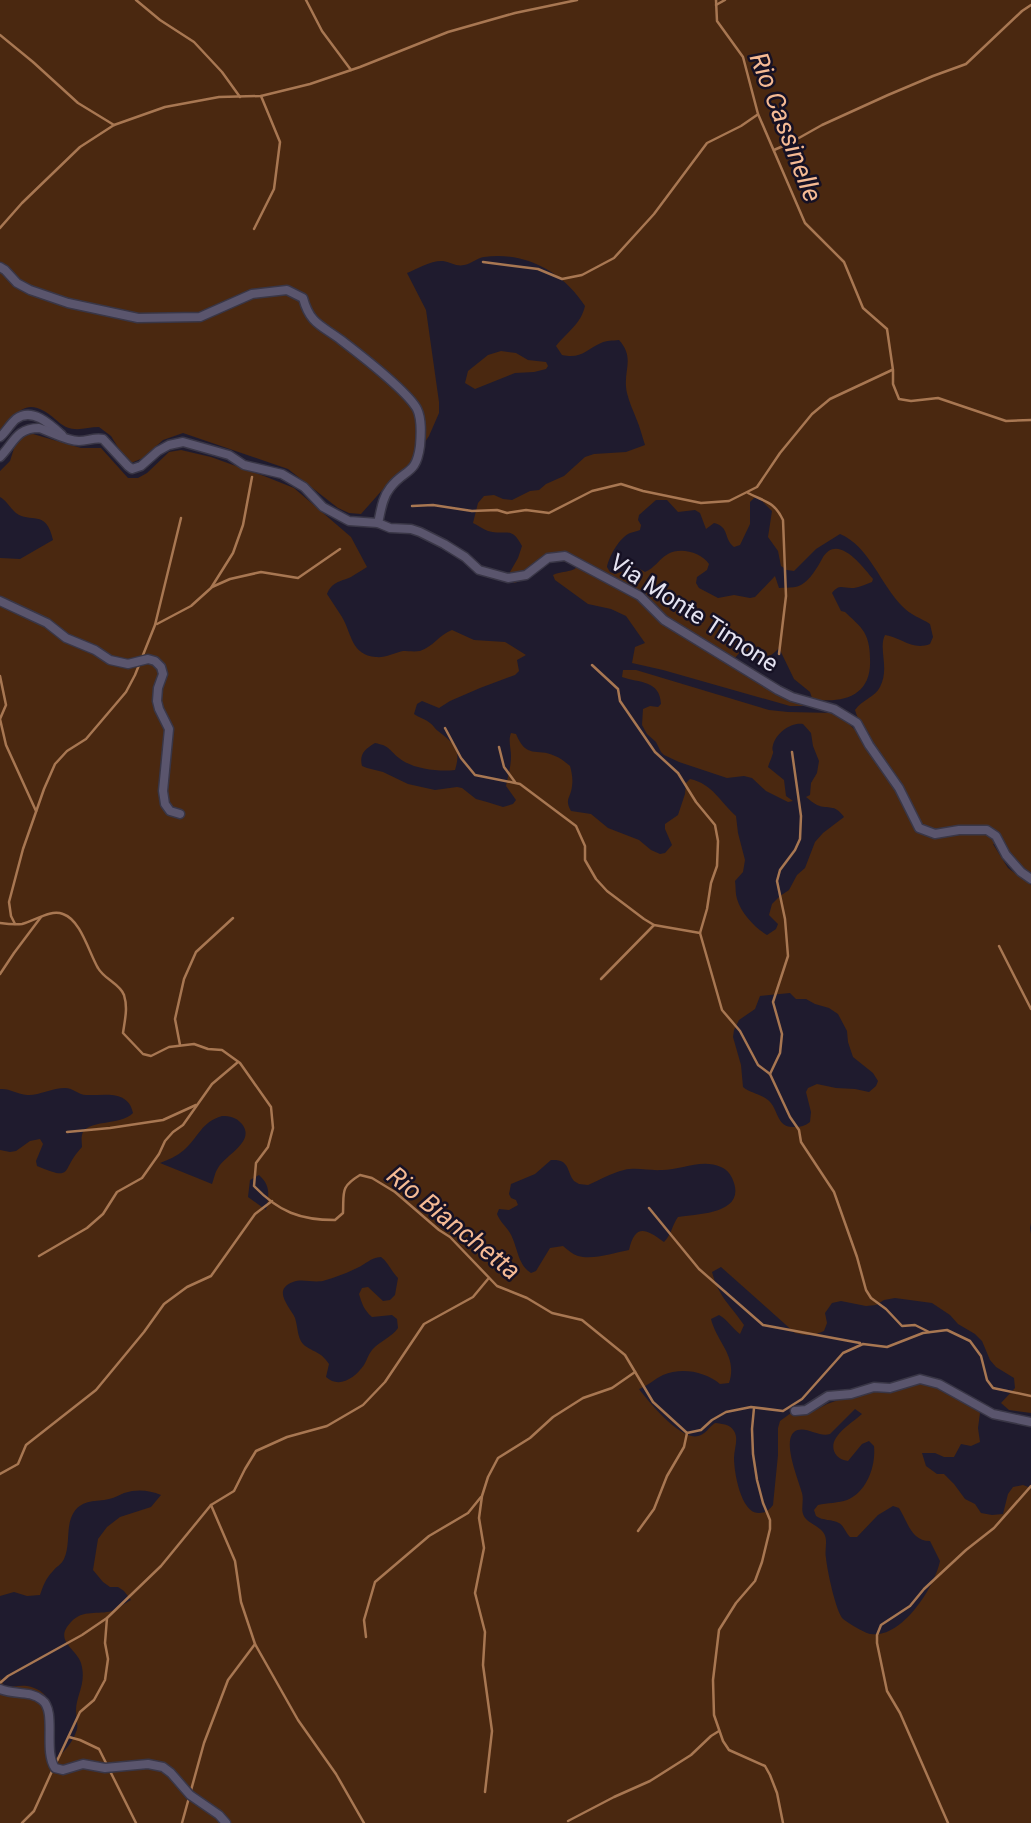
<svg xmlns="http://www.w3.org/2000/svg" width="1031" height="1823" font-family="Roboto,sans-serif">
	<rect width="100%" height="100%" fill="#1f1b2e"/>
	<!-- green -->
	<g fill="#4a2810" fill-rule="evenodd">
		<path d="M0,0H1031V874L1024,869L1003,844H993L1008,868L1031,885V1223L1030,1228L1031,1234V1413L1009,1410L1001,1403L1015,1388L1014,1378L996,1367L990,1360L982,1341L975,1334L958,1324L950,1315L932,1303L895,1298L884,1300L876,1305L866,1306L841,1301L832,1303L825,1313L827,1323L824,1331C814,1336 807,1336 795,1333L721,1267L712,1272C718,1296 731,1306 744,1325L740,1334C732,1328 728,1320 719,1315L711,1319C717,1343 738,1356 729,1383L720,1384C705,1371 681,1367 663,1375C654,1379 648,1386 639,1389C648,1401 681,1441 698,1436C705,1435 709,1427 715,1423C723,1424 730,1424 734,1431C739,1439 734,1449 734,1458C734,1472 741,1514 759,1513C766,1513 769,1510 773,1505L778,1455V1428L780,1421L791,1413L814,1411L827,1404L847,1397L919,1382L943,1389L974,1407L980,1413L978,1428L980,1442L971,1446L961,1444L954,1457H944L935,1453H922L926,1466L937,1474H944L954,1484L965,1499L975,1504L981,1513L992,1515L1003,1514L1008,1494L1013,1487L1023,1485L1031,1488V1823H0V1678L5,1688C12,1687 20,1685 27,1686C69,1694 39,1738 57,1758C65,1751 72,1743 76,1732C79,1726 76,1718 76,1711C76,1694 87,1684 81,1663C76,1648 53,1641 71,1622C83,1609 98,1615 112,1611C118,1609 125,1603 131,1600L124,1591L118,1587H110L103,1582L93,1570L98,1539L107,1527L120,1517L151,1507L161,1495C149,1490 137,1489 124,1493C119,1495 114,1498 109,1499C96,1502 83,1499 74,1512C65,1526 71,1544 64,1559C61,1565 57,1566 53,1571C46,1578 43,1586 40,1595L27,1596L14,1592L0,1596V1150L10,1152L16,1151L30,1141L40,1139L43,1144L36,1161L37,1166C75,1182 60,1170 82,1147C82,1143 81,1139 82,1135C85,1119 121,1126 133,1113C128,1089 103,1096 86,1095C79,1095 73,1088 65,1088C52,1088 38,1096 27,1095C17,1094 9,1088 0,1089V558L20,559L53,540C46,508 30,524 16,513C10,508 7,501 0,497V471L10,461L16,442L23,435L33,434L81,448H101L128,478H138L147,473L169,452L181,450L211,457L264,476L294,488L351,537L367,567C362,570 356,574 351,577C339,582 332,582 327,594C332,602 337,609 342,617C352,634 351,655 376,657C385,658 394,653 403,651C408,651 414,652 420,651C433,647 440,634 452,630L474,640L505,642L526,655L517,660L519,671L515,675L480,688L450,701L439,708L422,701L417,704L414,714C419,718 426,719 430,723C433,725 435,729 438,731C453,743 462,748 455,770C439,772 412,769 399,758C388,749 390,746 375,743C365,749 359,754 362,766L367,768L383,772L408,784L435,790L457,787L462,788L476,799L487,802L503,807L513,804L516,800L506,786C508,776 511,767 511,756C511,748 508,741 511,733L516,734C527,760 536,747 555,756C561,758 566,763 570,766C572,773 573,780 572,786C571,798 564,799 571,811L591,814L608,828L639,840L651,850L660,854L665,853L672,845L665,829V824L678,815L685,794L686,783L690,779C713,784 720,802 736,816L738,833L745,860L743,872L735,881C736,887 735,893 737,899C741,913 755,928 767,935L776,929L778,924L769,915L772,904L780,896L789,890L797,875L805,868L815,842L823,833L844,817C834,803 829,810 817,805C813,803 810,800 806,797L810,795L811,783L817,773L819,761L813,746L811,733L803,724C791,722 776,733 773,745C771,753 775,749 772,756C771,760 769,763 768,767L784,780L786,796L793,801L788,802L766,791L752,778L744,776L727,778L679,762L664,755L661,752L656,742L647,734L642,725L643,709L650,706L658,707L661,704C660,680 639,683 622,677L623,670H636L769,710L788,712L833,713L845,720L857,732L870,735L857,716L855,710C862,700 875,697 880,687C890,668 878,649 885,635C901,637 912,651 930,644L933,637L930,624C921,618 910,615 902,606C881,585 869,546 840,534L816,549L794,571L787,570L781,566L778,551L768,537L772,511L759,498H754L750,502V524L740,545L734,547C723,538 730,527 714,523L706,529L700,513L695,510L678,512L667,500H656L639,515L638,520L641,525L640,530C637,531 630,533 628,534C618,540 609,557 607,567L610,572L615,574C630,570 629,562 645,572C655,568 659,559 668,554C680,547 701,552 709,564L707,570L697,577L696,583L699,588L718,598L734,595L750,598L755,597L775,576L779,588C786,587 794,589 801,585C810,580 817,568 822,559C837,532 862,566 873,579L872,582C866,584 860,587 854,588C843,589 840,583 832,593L841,611L845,612C851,618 860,625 864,632C869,640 870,651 870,659C872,696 843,704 812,699L806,706H790L663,670L632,663L635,647L645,643L626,616L611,609L588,604L555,580L553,575C560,571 571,573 577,567L567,562L556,560L546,563L530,578L514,583L510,572L518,558L522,546C511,525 506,536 488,531C483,529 477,525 473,523L478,503L484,496L494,495L503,499L512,500L530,491L539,490L546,484L564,476L585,457L594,454L626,452L645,445C642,436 640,427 636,418C633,410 629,402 627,393C622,371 636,359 619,340C612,341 607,340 601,343C585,350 582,359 562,355L556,346C567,332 581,324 585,306C563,272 525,251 484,257C477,258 471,264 464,265C457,267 450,262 443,261C432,260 417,269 407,273L426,310L439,402V413L429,436L410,464L392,479L361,514L349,513L338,508L288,469L183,433L163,440L143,458L131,463L125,459L111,436L99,427C87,427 78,432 66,427C58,423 52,415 44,411C22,398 13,419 0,432ZM779,648L794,679L810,692L812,698C782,693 759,675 735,658L740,652L744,650C758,661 766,662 779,648ZM790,993L796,999H806L815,1004L829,1008L838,1014L847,1031L848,1042L853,1057L873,1073L878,1081L876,1086L869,1092L855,1089L836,1088L817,1084L808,1088L806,1092L811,1112L810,1122C805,1126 801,1127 794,1127C776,1128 779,1109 768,1100C761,1094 750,1093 743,1087L741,1065L733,1037L734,1030L739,1020L755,1009L760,996ZM222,1116C230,1116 236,1117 242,1124C256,1142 225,1155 218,1168C215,1172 214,1179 212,1184L160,1163C168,1160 177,1156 184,1150C199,1137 201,1122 222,1116ZM551,1160C570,1159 566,1170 574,1181L579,1184L588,1185C600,1180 611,1173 624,1170C637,1167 649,1171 662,1170C681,1170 702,1158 721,1167C728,1170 732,1176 734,1183C744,1214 698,1214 678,1217C672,1225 672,1234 664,1242C645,1228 635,1224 629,1250C614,1253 593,1260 578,1256C572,1254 568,1250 563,1246L550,1248L536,1271L531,1273C517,1264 518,1247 510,1233C506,1226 500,1222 497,1214L499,1209L509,1210L518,1205L516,1200L511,1198L509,1194L511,1184L535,1174ZM259,1175C271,1186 269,1195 266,1210L248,1197L250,1180ZM381,1257C388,1262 391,1271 398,1278L395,1295L390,1300L383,1301L368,1287L362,1288L359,1294C362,1304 364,1310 372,1317L392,1315L397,1319L398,1328C392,1337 380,1341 372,1350C368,1355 367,1360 364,1365C355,1378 339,1389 326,1377L329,1364C320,1350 311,1352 303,1344C297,1337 298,1327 295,1318C291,1308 271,1290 293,1282C303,1278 315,1284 326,1280C336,1277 347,1273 357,1268C366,1264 370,1258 381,1257ZM855,1409L862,1414C852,1423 829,1436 834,1451C837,1458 842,1460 848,1461L862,1444L869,1441L874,1446C876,1466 867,1492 847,1500C839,1503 827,1503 818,1505L814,1510L816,1516C823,1521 832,1519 839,1523C844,1526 846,1533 850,1537H857L878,1515L893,1506L899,1508C908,1522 911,1541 930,1541L940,1561C935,1586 902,1639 871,1634C866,1634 848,1623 843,1619C836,1612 827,1570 826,1558C824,1549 829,1540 823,1532C818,1525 806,1523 803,1514C801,1508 804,1500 802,1493C799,1481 782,1442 794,1432C804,1424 819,1438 830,1434Z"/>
		<path d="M501,351L516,353L528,360L546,362L548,366L546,369L534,372L515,373L475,389L465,383L468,371L488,355Z"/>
	</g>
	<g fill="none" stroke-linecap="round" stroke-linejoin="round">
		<!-- stream -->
		<g stroke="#a87752" stroke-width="2.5">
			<path d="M136,0L160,20L194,42L222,72L240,97"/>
			<path d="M306,0L322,31L351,70"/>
			<path d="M716,0L717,21L743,57L758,114L805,223L844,262L863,308L887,329L893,370V384L899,399L911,401L938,398L1006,421L1031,420"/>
			<path d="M716,5L725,0"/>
			<path d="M0,35L33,62L78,103L114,125"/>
			<path d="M774,150L790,143L822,125L888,95L933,76L966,64L1022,11L1031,5"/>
			<path d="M0,228L22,203L80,147L114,125L165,107L219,97L261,96L310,84L360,67L448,32L515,13L577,0"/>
			<path d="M254,229L274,189L280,142L261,96"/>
			<path d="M483,262L538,269L562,279L582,275L614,258L654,214L707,143L741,126L757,115"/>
			<path d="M748,493C765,502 774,501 783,520L786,596L779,654"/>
			<path d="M412,506L433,505L472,511L497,510L507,513L526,510L549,513L592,491L621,484L643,491L701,503L729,501L757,487L780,453L812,414L830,399L892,370"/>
			<path d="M212,587L230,579L261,572L298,578L340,549"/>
			<path d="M157,624L191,606L211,588L233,553L243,525L252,477"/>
			<path d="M592,665L618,689L620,701L655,752L678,773L696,802L715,825L718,841L717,866L711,883L707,909L700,933L722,1010L740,1031L758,1065L770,1074L790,1117L799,1130L801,1142L834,1192L857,1257L866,1290L871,1298L886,1309L902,1326L915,1325L929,1332"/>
			<path d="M0,676L6,705L0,719L6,745L36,811"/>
			<path d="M445,728L461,758L475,775L520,784L576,826L585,846V860L596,879L607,891L644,919L654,925L700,933"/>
			<path d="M499,747L504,767L515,782"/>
			<path d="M0,923C7,924 15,925 22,924C35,921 50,909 63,914C81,920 89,953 98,968C104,979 120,984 124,995C128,1008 125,1019 123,1033L143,1054L151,1056L169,1047L194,1044L208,1049L222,1050L240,1063L271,1107L273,1128L268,1147L256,1163L254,1186C279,1212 300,1220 335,1220L343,1213C344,1192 340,1187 360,1175L372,1178L395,1192L439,1230L450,1237L497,1286L527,1298L552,1313L582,1320L625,1355L653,1402L687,1433L701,1430L712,1420L726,1412L751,1407L783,1411L802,1399L843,1353L863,1344L887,1347L923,1333L947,1330L970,1341L981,1356L987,1380L993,1388L1031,1396"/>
			<path d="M15,924L11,916L9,902L23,849L44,789L55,764L67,751L86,739L126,692L135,675L155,625L181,518"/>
			<path d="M999,946L1031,1009"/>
			<path d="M0,974L14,953L41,917"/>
			<path d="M601,979L654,925"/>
			<path d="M180,1045L175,1019L184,979L196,952L233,918"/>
			<path d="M770,1074L780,1053L782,1034L773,1002L788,956L785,919L777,881L780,870L795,850L800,839L801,816L792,752"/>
			<path d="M67,1132L110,1128L163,1120L196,1105"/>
			<path d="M649,1208L699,1269L763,1325L860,1343"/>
			<path d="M39,1256L87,1228L103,1214L117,1192L142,1178L159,1154L165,1141L173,1132L183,1125L212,1084L238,1062"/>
			<path d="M754,1408L752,1429L753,1454L757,1480L763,1503L770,1520V1529L762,1562L755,1581L736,1603L719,1630L713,1680L714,1715L723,1741L729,1750L765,1766L770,1775L777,1793L783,1823"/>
			<path d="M0,1474L18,1464L26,1445L96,1390L144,1332L164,1304L187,1287L211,1276L255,1214L272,1201"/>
			<path d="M211,1505L235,1561L241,1602L255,1644L298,1720L336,1774L364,1823"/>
			<path d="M638,1531L654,1509L667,1476L684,1447L687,1433"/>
			<path d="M366,1637L364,1620L375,1582L429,1536L468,1513L481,1497"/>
			<path d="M0,1683L8,1676L82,1635L107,1618L161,1566L211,1505L234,1491L245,1469L256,1451L287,1437L327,1426L363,1405L385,1382L424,1324L473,1297L488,1279"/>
			<path d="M69,1737L80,1740L99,1749L136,1823"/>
			<path d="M56,1763L80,1712L94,1700L105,1680L108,1659L105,1643L107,1618"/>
			<path d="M485,1792L492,1731L483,1665L485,1632L475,1593L484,1548L479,1518L482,1496L488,1477L498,1458L530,1438L553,1417L583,1398L612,1388L635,1372"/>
			<path d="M568,1821L614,1797L650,1781L691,1755L711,1736L719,1731"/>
			<path d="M22,1823L34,1811L53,1769"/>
			<path d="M182,1823L204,1743L228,1680L255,1644"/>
			<path d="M948,1823L900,1713L887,1691L877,1643V1635L881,1625L910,1606L924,1589L966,1550L994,1528L1031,1486"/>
		</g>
		<defs>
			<g id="street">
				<path d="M0,267L5,270L17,283L30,290L68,303L138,318L200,317L252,294L287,290L303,298C310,324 321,325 341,340C358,353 408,392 417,409C422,419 421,434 420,446C416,476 405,468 390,488C382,498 381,511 378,523L390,528L411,529L420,532L444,544L465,557L479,570L508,578L526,575L548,558L565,556L640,596L664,620L778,690L792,697L834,709L857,723L869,745L899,788L919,828L935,834L959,830H987L996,836L1006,855L1021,872L1031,879"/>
				<path d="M0,437C6,432 10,424 16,419C32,407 50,424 62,435"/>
				<path d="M0,457C14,443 16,428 39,428C52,432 66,441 79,441C88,441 95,437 103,439L128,466L132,469L141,466L158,451L169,445L183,442L190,444L229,455L244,465L282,474L304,487L323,507L349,521L378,523"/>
				<path d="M0,601L47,623L66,638L95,650L110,660L128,664L148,659L155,661L161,667L163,674L158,688L157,701L159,709L169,729L163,791L165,804L170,811L180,814"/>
				<path d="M795,1411L806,1410L828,1396L851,1394L874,1387L890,1388L920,1379L939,1384L993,1414L1031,1422"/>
				<path d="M0,1689C13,1695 30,1690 42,1700C57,1711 43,1751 55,1768L63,1770L83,1764L105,1768L148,1764L163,1767L171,1773L190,1795L219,1815L226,1823"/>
			</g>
		</defs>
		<!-- street casing -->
		<use href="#street" stroke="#393646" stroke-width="11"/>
		<!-- street -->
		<use href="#street" stroke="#5a556d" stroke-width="8"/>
	</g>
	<g text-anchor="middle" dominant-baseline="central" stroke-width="5" stroke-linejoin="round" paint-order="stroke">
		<!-- street labels -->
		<g font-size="24" fill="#e5e3f1" stroke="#161124">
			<text transform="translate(694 613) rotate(33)">Via Monte Timone</text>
		</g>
		<!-- water labels -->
		<g font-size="26" font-style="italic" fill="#f5ba94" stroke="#161124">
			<text transform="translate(786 127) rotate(69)">Rio Cassinelle</text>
			<text transform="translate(454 1223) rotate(39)">Rio Bianchetta</text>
		</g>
	</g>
</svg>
